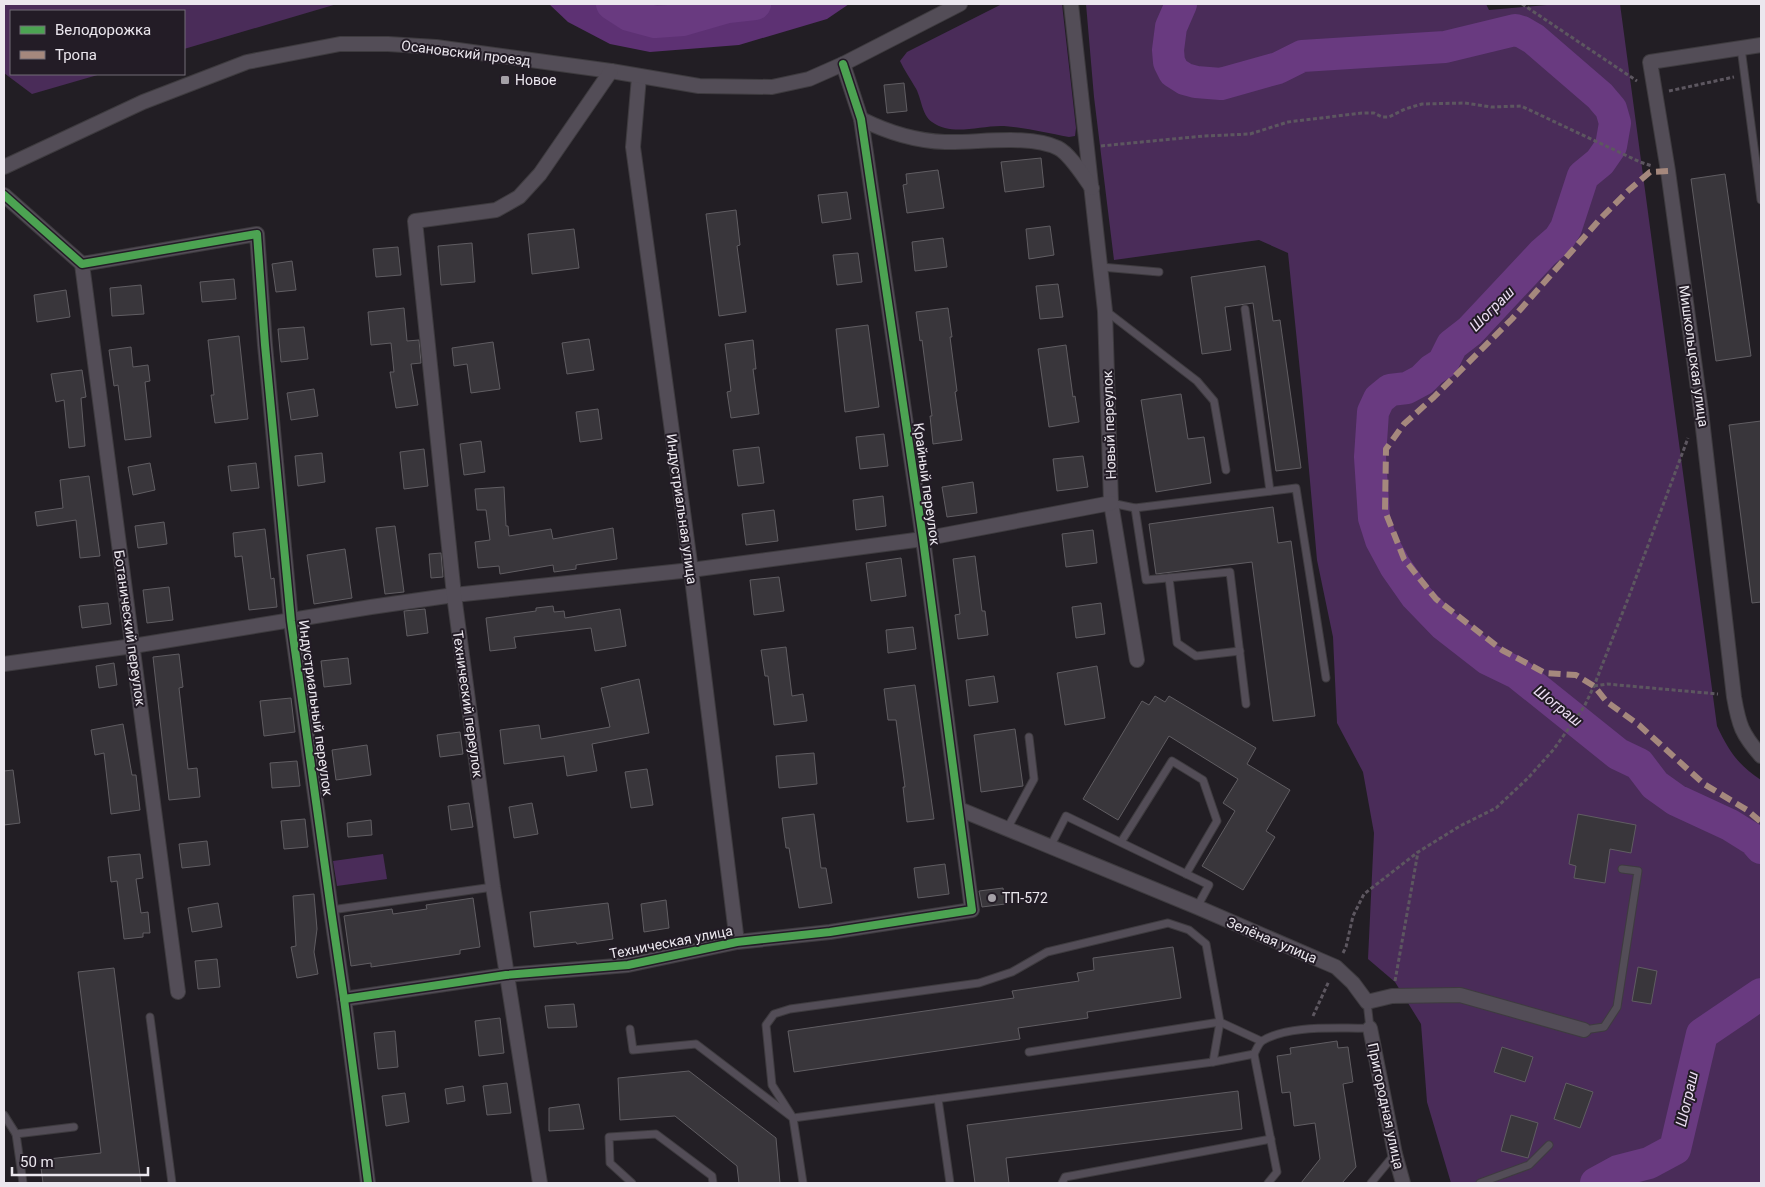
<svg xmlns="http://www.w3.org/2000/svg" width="1765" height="1187" font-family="Roboto,sans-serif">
	<rect width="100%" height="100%" fill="#221e24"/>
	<!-- green -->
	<g fill="#4a2c59">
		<path d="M4,4H337L184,49V11H11V74H101L32,94L4,73Z"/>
		<path d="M1002,4H1062L1076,128L1075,136L1069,137C1046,133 1027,128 1004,126C980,125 953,137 932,122C921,114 922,98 915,87C910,78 904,70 900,61L907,52Z"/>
		<path d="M1086,4H1486L1489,10L1558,4H1620L1717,726C1729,751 1737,764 1761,780V1183H1451L1427,1102L1421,1024L1395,982L1368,959L1374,833L1363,772L1337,723L1333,637L1317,560L1302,391L1288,253L1259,240L1114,260L1094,97Z"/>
		<path d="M383,854L387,879L337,886L333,861Z"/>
	</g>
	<!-- forest -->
	<path fill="#5d3173" d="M549,4H849L827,19L739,45L650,52L610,44L568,22Z"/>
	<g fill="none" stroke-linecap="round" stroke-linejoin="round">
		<!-- river -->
		<g stroke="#693a80" stroke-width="32">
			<path d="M612,4L629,15L655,22L683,20L728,7L755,4"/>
			<path d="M1181,4L1171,27L1168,50L1169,62L1174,72L1185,79L1196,82L1221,84L1278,68L1302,56L1445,47L1515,30L1522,32L1534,39L1600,96L1611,109L1615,123L1611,146L1600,162L1583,176L1566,228L1559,239L1543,253L1470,331L1452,345L1443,363L1432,370L1422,380L1407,388L1390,390L1379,399L1373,412L1370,457L1374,518L1381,540L1395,566L1416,596L1443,624L1488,659L1517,673L1618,754L1639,764L1655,785L1676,800L1730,825L1754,840L1761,848"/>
			<path d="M1596,1183L1618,1171L1649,1163L1675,1149L1702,1034L1761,994"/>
		</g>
	</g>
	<!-- building -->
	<g fill="#39363b" stroke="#605d62">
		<path d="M904,83L907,111L887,113L884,85Z"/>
		<path d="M1041,158L1044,187L1005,192L1001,162Z"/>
		<path d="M938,170L944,208L907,213L903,185L907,184L906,174Z"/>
		<path d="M1725,174L1751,356L1716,361L1691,179Z"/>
		<path d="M847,192L851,219L822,223L818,195Z"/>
		<path d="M736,210L740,245L737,246L746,312L719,316L706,214Z"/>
		<path d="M1050,226L1054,255L1029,259L1026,229Z"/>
		<path d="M574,229L579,268L532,274L528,234Z"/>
		<path d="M943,238L947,267L915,271L912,242Z"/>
		<path d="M472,243L475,282L441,285L438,246Z"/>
		<path d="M398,247L401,275L376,277L373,249Z"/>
		<path d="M858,253L862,282L837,285L833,255Z"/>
		<path d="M292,261L296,290L276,292L272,264Z"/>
		<path d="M1265,266L1273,321L1280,320L1301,468L1276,471L1253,303L1225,307L1231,350L1202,354L1191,277Z"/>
		<path d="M234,279L236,299L202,302L200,282Z"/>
		<path d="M1058,284L1063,317L1040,319L1036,286Z"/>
		<path d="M141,285L144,314L112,316L110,288Z"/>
		<path d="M66,290L70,317L37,322L34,295Z"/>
		<path d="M404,308L407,341L419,340L421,363L411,364L418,405L396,408L390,372H394L391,343L371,345L368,312Z"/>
		<path d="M948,308L952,337H950L957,391L955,392L962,440L933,444L930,416H932L922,340L920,341L916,312Z"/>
		<path d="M868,325L879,407L845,412L836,329Z"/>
		<path d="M304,327L308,359L281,362L278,329Z"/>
		<path d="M239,336L248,419L215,423L211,395H214L208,340Z"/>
		<path d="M589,339L594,370L567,374L562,343Z"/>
		<path d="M753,340L756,369H753L759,414L731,418L727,392L731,391L725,344Z"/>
		<path d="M493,342L500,389L471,393L467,364L454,366L452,348Z"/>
		<path d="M1066,345L1073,397L1075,396L1079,422L1049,427L1038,349Z"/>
		<path d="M131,347L133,367L148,365L150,381L145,382L151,437L125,440L118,385L114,386L109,350Z"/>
		<path d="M82,370L86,397L81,398L85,446L69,448L64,400L56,402L51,374Z"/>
		<path d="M314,389L318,416L291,420L287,393Z"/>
		<path d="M1181,394L1188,439L1204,437L1211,483L1156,492L1141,400Z"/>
		<path d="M598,409L602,439L580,442L576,412Z"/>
		<path d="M1761,421V602L1752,603L1729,425Z"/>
		<path d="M884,434L888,466L860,469L856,437Z"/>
		<path d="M481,441L485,472L464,475L460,444Z"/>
		<path d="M759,447L764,483L738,486L733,450Z"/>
		<path d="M424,449L428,486L404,489L400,452Z"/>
		<path d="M322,453L325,482L298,486L295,456Z"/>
		<path d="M1083,456L1088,487L1057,491L1053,459Z"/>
		<path d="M150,463L155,490L133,495L128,467Z"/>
		<path d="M256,463L259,488L231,491L228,466Z"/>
		<path d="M89,476L100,556L80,558L76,520L37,526L35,512L63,508L60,480Z"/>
		<path d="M973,482L977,513L947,517L942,487Z"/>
		<path d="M504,487L506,526H508L509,536L551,529L553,539L613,528L617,559L576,565V569L554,572L553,565L500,574L499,566L478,568L475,542L490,540L486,510H477L475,489Z"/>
		<path d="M883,496L886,526L856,530L853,500Z"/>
		<path d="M1273,507L1278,543L1291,541L1315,716L1273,721L1252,562L1156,574L1149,524Z"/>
		<path d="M774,510L778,541L746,545L742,514Z"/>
		<path d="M164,522L167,544L138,548L135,526Z"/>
		<path d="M395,526L404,592L385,594L376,528Z"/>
		<path d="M265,529L271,579L274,578L277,607L249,610L242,556L235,557L233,533Z"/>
		<path d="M1093,530L1097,563L1066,567L1062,534Z"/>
		<path d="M345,549L352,598L314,604L307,555Z"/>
		<path d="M441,553L443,577L431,578L429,554Z"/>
		<path d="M975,556L982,611H985L988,635L958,639L955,615L960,614L953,559Z"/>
		<path d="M901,558L906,596L871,601L866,563Z"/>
		<path d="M779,577L784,611L754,615L750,580Z"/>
		<path d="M169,587L173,620L147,623L143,590Z"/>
		<path d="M108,603L111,624L82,628L79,606Z"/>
		<path d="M1101,603L1105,634L1076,638L1072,607Z"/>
		<path d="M553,606L554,612L564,611L565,618L620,609L626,646L595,651L591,628L514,637L516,648L490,651L486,618L536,611V608Z"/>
		<path d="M425,609L428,633L407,636L404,611Z"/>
		<path d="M913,627L916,649L888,653L886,630Z"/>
		<path d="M786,647L792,696L803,694L807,721L774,725L768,676H765L761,650Z"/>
		<path d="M179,654L183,687L179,688L188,769L197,768L200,797L169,800L153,657Z"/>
		<path d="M348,658L351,684L324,687L321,661Z"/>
		<path d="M114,663L117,685L99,688L96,666Z"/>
		<path d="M1097,666L1105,718L1065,725L1057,673Z"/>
		<path d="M994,676L998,702L969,706L966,680Z"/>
		<path d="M639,679L649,733L592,744L597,771L567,776L564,756L504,764L500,730L539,725L541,739L610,727L601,688Z"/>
		<path d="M915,685L934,819L907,822L903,787H905L896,720H888L884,689Z"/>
		<path d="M1155,696L1165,702L1169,696L1256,748L1247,764L1290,790L1266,831L1275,837L1243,890L1202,866L1235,811L1223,803L1238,779L1169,736L1118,820L1083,799L1142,701L1149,705Z"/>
		<path d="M291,698L295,732L264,736L260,701Z"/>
		<path d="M123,724L132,775H136L140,810L111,814L104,753L95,755L91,730Z"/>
		<path d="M1015,729L1023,786L981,792L974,735Z"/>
		<path d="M460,732L463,754L440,757L437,735Z"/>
		<path d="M367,745L371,775L336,780L332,750Z"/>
		<path d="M814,753L817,784L779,788L776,756Z"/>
		<path d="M297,761L300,786L272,788L270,763Z"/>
		<path d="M647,769L653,805L631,808L625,772Z"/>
		<path d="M13,770L20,823L4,825V771Z"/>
		<path d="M469,803L473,827L451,830L448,806Z"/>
		<path d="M532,803L538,834L514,838L509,807Z"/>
		<path d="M814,814L821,868H826L832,903L799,908L789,848H786L782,818Z"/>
		<path d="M1578,814L1636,825L1631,853L1610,849L1605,883L1574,878L1576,866L1569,864Z"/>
		<path d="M305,819L308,847L284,849L281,821Z"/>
		<path d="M371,820L372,835L348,837L347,823Z"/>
		<path d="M207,841L210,865L182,868L179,844Z"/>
		<path d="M140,854L143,878L136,879L141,913L148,912L150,933H143V937L124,939L117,881L111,882L108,857Z"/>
		<path d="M945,864L949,894L918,898L914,868Z"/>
		<path d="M1003,888L1005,904L982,907L979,891Z"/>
		<path d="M314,894L317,929L314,952L318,974L297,978L291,947L296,946L293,896Z"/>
		<path d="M473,898L480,947L460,950V954L371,967V963L351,966L344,916L392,909L393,914L427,909L426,905Z"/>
		<path d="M666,900L669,928L644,932L641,904Z"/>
		<path d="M218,903L222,927L192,932L188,908Z"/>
		<path d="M608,903L613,939L577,944L576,942L534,947L530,912Z"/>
		<path d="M1173,947L1181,998L1087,1012L1088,1018L1018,1028L1020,1039L794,1072L788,1031L1014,998L1012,991L1079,981L1077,973L1094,970L1093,958Z"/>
		<path d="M217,959L220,987L198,989L195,961Z"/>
		<path d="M1638,967L1657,971L1651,1004L1632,1001Z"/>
		<path d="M114,968L141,1183H43L40,1160L101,1153L78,972Z"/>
		<path d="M574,1004L577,1027L548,1028L545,1006Z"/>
		<path d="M500,1018L504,1053L479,1056L475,1021Z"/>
		<path d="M395,1031L398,1067L378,1069L374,1033Z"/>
		<path d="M1337,1041L1338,1048L1348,1047L1353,1082L1343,1084L1356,1167L1342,1183H1301L1320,1159L1315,1123L1294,1126L1290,1092L1282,1093L1277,1056L1291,1054L1290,1048Z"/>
		<path d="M1502,1047L1533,1057L1525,1082L1494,1072Z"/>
		<path d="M689,1071L776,1138L780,1183H739L737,1166L675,1116L620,1120L618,1078Z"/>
		<path d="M507,1083L511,1113L487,1115L483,1086Z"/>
		<path d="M1566,1083L1593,1092L1580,1128L1554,1119Z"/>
		<path d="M463,1086L465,1101L447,1104L445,1089Z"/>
		<path d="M1238,1091L1242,1129L1006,1158L1009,1183H975L967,1125Z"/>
		<path d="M405,1093L409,1122L386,1126L382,1096Z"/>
		<path d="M579,1104L584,1129L549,1131V1108Z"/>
		<path d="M1511,1115L1538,1123L1528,1158L1501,1151Z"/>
	</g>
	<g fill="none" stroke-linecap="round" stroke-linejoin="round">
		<defs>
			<g id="lane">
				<path d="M1741,48L1761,200"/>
				<path d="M1101,267L1159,272"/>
				<path d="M1245,309L1270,491"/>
				<path d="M1106,311L1197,381L1214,401L1226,470"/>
				<path d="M1111,503L1135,508L1296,488L1326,678"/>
				<path d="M1135,508L1146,580L1230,572L1246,704"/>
				<path d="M1169,578L1177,643L1196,656L1240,651"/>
				<path d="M1007,829L1034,779L1029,737"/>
				<path d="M1121,842L1172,761L1203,780L1217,821L1186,874"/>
				<path d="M1050,847L1066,816L1209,885L1197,907"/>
				<path d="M331,910L493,887"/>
				<path d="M150,1017L172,1183"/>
				<path d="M630,1029L633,1050L696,1044L793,1118L1213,1062L1254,1054"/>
				<path d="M1584,1030L1604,1027L1617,1007L1638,871L1622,869"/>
				<path d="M1029,1052L1220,1022L1261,1041"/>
				<path d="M938,1099L950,1183"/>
				<path d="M4,1115L16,1134"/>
				<path d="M23,1183L16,1134L74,1127"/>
				<path d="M632,1183L610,1163L609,1137L656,1134L712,1176L713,1183"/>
				<path d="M803,1183L793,1118L772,1085L766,1025L774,1014L790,1009L979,983L1012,972L1047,952L1168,923L1189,930L1206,944L1220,1022L1213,1062"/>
				<path d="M1062,1183L1065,1177L1271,1139"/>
				<path d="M1268,1183L1277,1172L1254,1054C1256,1050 1259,1043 1262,1041C1289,1024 1339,1029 1370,1028L1367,1002"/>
				<path d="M1371,1183L1394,1155"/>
				<path d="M1480,1183L1529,1165L1549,1145"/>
			</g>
			<g id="street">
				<path d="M1071,4L1105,311L1111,503L1137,660"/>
				<path d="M1761,45L1650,62L1668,171L1701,411L1734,697C1739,726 1742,734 1761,756"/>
				<path d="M639,77L633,147L691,570L737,942"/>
				<path d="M861,119C887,132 915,141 945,142C978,143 1029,134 1058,148C1070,154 1084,177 1092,188"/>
				<path d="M4,167L143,102L247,62L340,44H388L436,47L611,71L699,86L772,87L809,79L843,64L960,4"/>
				<path d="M4,195L82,264L257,234L265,345L291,621L331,910L344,999L368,1183"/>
				<path d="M82,264L178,992"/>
				<path d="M4,664L133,646L371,607L454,595L691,570L923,539L1111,503"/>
				<path d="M959,809L1197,907L1336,967L1353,983L1367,1002L1392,996L1460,995L1584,1030"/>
				<path d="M344,999L506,975L628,965L737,942L830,932L972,910L923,539L861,119L843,64"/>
				<path d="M1370,1028L1395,1154L1403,1183"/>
				<path d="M540,1183L493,887L454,595L415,221L496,210L519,197L540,174L611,71"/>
			</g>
		</defs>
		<!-- lane casing -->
		<use href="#lane" stroke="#3e3b3f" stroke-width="9"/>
		<!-- street casing -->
		<use href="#street" stroke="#3e3b3f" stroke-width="16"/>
		<!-- path -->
		<g stroke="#5d5760" stroke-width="3" stroke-dasharray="4 2.5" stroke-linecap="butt">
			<path d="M1522,4L1637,81"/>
			<path d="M1669,91L1734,77"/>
			<path d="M1101,146L1204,136L1250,134L1288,122L1362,113H1374L1382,117H1389L1405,109L1422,104L1465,103L1491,107L1521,106L1640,162L1652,166"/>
			<path d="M1594,686L1607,684L1718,694"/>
			<path d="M1343,953L1346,947L1353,916L1364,894L1418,852L1460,826L1496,808L1528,778L1554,749L1584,707L1594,686L1631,591L1688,438"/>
			<path d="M1395,981L1418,852"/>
			<path d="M1313,1016L1329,981"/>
		</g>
		<!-- lane -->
		<use href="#lane" stroke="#534d57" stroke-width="7"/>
		<!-- street -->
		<use href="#street" stroke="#534d57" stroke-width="14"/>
		<!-- quiet -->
		<path stroke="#a5887d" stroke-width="6" stroke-dasharray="12 6" stroke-linecap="butt" d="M1668,171L1650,172L1629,190L1602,217L1512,319L1434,397L1404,424L1386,449L1385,511L1404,559L1436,599L1502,650L1545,673L1576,675L1594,686L1607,702L1639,725L1704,784L1747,810L1761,822"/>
		<defs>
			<g id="cycleway">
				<path d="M4,195L82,264L257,234L265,345L291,621L331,910L344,999L368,1183"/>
				<path d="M344,999L506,975L628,965L737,942L830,932L972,910L923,539L861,119L843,64"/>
			</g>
		</defs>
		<!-- cycleway casing -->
		<use href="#cycleway" stroke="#231c26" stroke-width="11"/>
		<!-- cycleway -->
		<use href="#cycleway" stroke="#4ca352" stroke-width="8"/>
	</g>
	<!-- markers -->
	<g fill="#a5a1a7" stroke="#231c26" stroke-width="2">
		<rect x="500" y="75" width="10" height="10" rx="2.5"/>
		<circle cx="992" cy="898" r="5"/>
	</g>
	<g text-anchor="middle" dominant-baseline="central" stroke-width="4" stroke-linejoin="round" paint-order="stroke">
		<!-- street labels -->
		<g font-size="14" fill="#ebe7ee" stroke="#231c26">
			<text transform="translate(466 53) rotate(7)">Осановский проезд</text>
			<text transform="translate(1694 356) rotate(82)">Мишкольцская улица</text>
			<text transform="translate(1109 425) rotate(-92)">Новый переулок</text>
			<text transform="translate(927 484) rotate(82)">Крайный переулок</text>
			<text transform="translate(682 509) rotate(82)">Индустриальная улица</text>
			<text transform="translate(130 628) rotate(82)">Ботанический переулок</text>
			<text transform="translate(468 704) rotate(82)">Технический переулок</text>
			<text transform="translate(316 708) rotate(82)">Индустриальный переулок</text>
			<text transform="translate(1272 940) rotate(23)">Зелёная улица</text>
			<text transform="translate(671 942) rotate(-11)">Техническая улица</text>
			<text transform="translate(1386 1106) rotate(78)">Пригородная улица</text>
		</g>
		<!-- poi labels -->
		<g font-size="14" fill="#ebe7ee" stroke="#231c26" text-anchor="start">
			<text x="515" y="80">Новое</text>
			<text x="1002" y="898">ТП-572</text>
		</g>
		<!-- water labels -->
		<g font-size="15" font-style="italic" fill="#ebddf2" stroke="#231c26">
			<text transform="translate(1492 309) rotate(-45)">Шограш</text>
			<text transform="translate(1558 706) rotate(38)">Шограш</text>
			<text transform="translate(1687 1099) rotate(-77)">Шограш</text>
		</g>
	</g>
	<!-- border -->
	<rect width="1765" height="1187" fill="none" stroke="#ebe7ee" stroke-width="10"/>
	<!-- legend -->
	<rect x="10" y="10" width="175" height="65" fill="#231c26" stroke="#736d76"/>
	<rect x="20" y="26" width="25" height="8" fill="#4ca352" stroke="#736d76"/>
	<text x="55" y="35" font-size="15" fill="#ebe7ee">Велодорожка</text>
	<rect x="20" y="51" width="25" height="8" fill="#a5887d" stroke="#736d76"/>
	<text x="55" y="60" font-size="15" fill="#ebe7ee">Тропа</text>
	<!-- scale -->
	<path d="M12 1167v8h136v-8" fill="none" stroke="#ebe7ee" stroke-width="2.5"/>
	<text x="20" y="1167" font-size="15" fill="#ebe7ee" stroke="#231c26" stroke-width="4" paint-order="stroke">50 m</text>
</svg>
